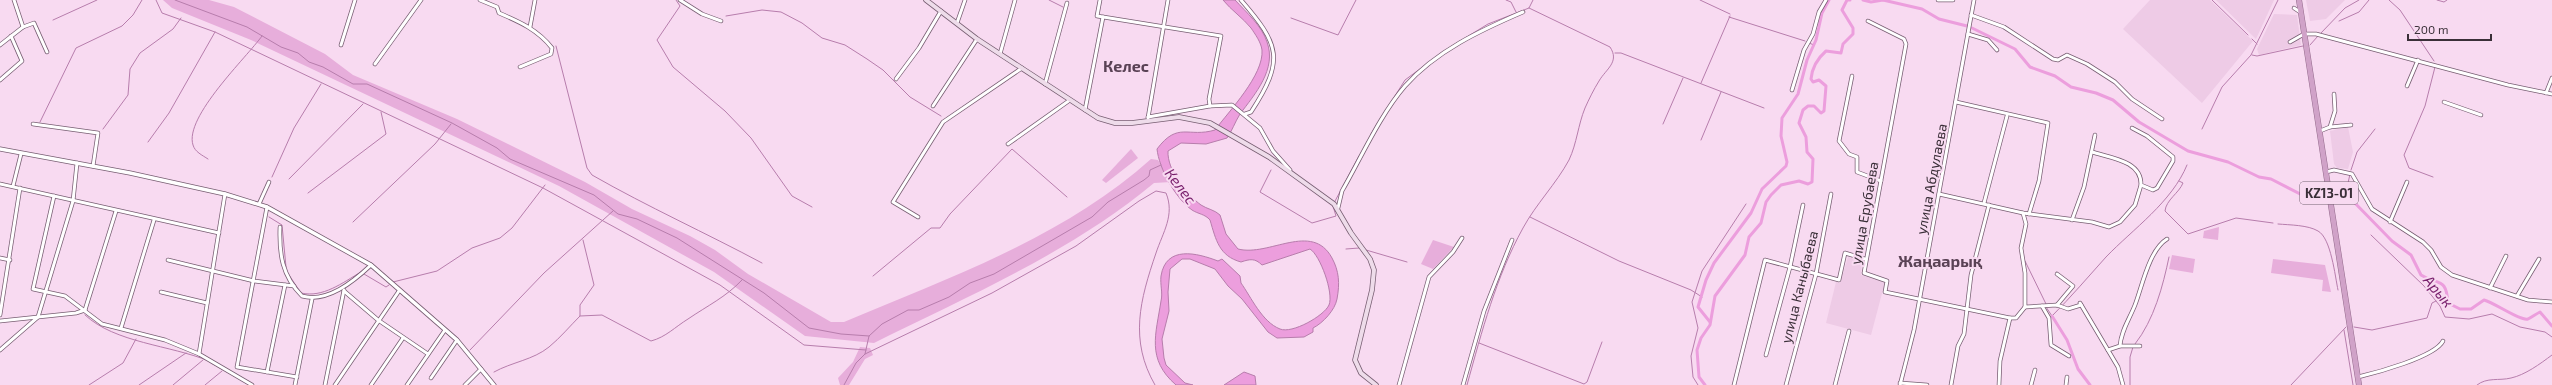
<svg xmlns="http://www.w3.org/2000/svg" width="2552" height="385" font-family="'Exo 2',sans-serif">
	<rect width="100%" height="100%" fill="#f8daf1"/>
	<!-- built -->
	<g fill="#eecbe6">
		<path d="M2150,0H2210L2253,41L2202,103L2123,29Z"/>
		<path d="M2216,0H2274L2256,39Z"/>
		<path d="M2306,0H2345L2326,19L2310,21Z"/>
		<path d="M2274,14L2297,15L2301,45L2259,55L2257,49Z"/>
		<path d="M2348,127L2353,152L2348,169L2337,168L2334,164L2330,131Z"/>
		<path d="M1848,257L1862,261L1861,275L1885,282L1871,335L1826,323L1836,282L1840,283Z"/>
	</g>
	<!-- green -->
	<g fill="#e7aedb">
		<path d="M163,0H209L234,7L325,54L353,75L457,119L585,182L632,209L690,236L715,250L748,274L831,322H844C951,277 1064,237 1151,159L1158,160L1171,182L1154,183C1071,252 971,295 874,343L871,335L874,343L805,336L714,272L559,186L251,40L172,8Z"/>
		<path d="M1131,149L1138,158L1106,183L1102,180Z"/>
		<path d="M2219,227L2218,240L2203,238L2204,231Z"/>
		<path d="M1433,240L1454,247L1433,269L1421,264Z"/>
		<path d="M2172,255L2195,259L2193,273L2169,269Z"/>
		<path d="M2273,259L2325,265L2331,292L2322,291L2323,280L2271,273Z"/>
		<path d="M860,347L870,348L873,355L865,359L849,385H840L838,378L853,362Z"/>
	</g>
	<!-- water -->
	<g fill="#ec9edd" stroke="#b77dac">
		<path d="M1223,0H1235C1246,12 1262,26 1267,42C1277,69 1255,94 1240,114C1235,122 1232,131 1227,138L1206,144L1181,143L1168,151C1167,170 1186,194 1201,205C1207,209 1215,210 1220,215L1226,234L1238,249C1269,257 1312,221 1332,258C1339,271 1340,283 1337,299C1335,310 1323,323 1313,328V332L1304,337L1277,338L1268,332L1242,299L1228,286L1215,269L1190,259H1182L1170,269L1168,292L1169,311L1162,339L1164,358L1166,365L1185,383L1193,385H1176C1146,359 1156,334 1161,301C1163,293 1160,285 1161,276C1166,245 1197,253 1218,261L1222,259L1240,276L1241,283C1251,297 1262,322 1280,329C1292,334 1324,316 1329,305C1334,293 1320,255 1310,249L1262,265C1255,258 1250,259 1241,262C1219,256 1216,240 1210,220C1205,214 1198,214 1192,210C1175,198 1159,168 1157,149C1178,121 1188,138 1215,130C1229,111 1264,75 1262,50C1261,42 1255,34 1251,28C1243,18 1231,10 1223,0Z"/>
		<path d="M1244,372L1255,376L1256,385H1224Z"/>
	</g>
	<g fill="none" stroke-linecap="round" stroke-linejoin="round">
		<!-- stream -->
		<g stroke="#b77dac" stroke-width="1">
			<path d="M156,0L162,13L215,32L543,188L720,285L804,345L866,350"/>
			<path d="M175,0L247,27L281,47L298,53L309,62L323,67L353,84H367L452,123L497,148L510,159L594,195L618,214L637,219L677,238L764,293L809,328L841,334L869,336"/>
			<path d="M676,0L680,6L657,40L673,67L725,111L751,138L792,196L812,207"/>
			<path d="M1049,0L1063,7"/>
			<path d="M1506,0L1511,2L1516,12"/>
			<path d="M1700,0L1730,14"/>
			<path d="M2212,0L2248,35"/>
			<path d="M2389,0L2400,10L2434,61"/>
			<path d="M2437,0L2444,2L2447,0"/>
			<path d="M726,16L762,10L781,12L802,23L822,38L845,45L867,59L883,70L910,97L941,116"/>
			<path d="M1729,17L1805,41"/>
			<path d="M1291,18L1338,35L1356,0"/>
			<path d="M53,20L97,0"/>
			<path d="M2339,21L2359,12L2369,0"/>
			<path d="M2321,33L2345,8L2359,0"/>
			<path d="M2252,39L2257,44"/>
			<path d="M1809,43L1814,45"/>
			<path d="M2310,45L2318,36"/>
			<path d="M556,46L587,168L592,175C648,207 706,233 762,263"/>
			<path d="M1452,46L1488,24L1529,8L1533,0"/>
			<path d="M1615,53H1621L1764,108"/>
			<path d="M2252,55L2257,56L2303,46"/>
			<path d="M1701,83L1730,16"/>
			<path d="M40,122L76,48L122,26L133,15L142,0"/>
			<path d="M1663,124L1683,78"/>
			<path d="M103,129L128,95L130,69L140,53L173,29L181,18"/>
			<path d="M2202,129L2222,87L2251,55L2278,0"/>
			<path d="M1371,134L1405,80L1436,57"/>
			<path d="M1701,140L1721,92"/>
			<path d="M148,142L169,113L215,32"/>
			<path d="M208,159C202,155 195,152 193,145C184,117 247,57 262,36"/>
			<path d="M1271,170L1260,192L1312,223L1336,216L1333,206"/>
			<path d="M2351,170L2357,152L2375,129"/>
			<path d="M272,177L294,128L321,84"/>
			<path d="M2433,177L2409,168L2404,155L2425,106L2435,67"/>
			<path d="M289,179L363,104"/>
			<path d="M2179,181L2183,183C2179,193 2166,200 2165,211L2188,234L2236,218L2273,223"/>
			<path d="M308,193L386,134L381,112"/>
			<path d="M2345,197L2350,174"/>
			<path d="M1334,203L1359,156"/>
			<path d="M269,217L282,225L286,267"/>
			<path d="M1530,217L1619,261L1691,290L1702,297"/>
			<path d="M353,222L435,144L451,124"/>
			<path d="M2278,224C2290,225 2308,225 2318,231C2331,238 2335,276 2338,290"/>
			<path d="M2371,235L2424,286L2440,306L2445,317L2469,319L2492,314L2520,327L2545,332L2552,337"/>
			<path d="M1346,249L1359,248"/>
			<path d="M1366,250L1407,262"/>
			<path d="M2025,261L2046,304"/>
			<path d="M287,272L301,293C323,298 342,283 361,272"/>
			<path d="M364,274L386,287L389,285"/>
			<path d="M873,276L931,228H940L950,214L1012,149L1067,197"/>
			<path d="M393,282L437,271L472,248L500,238L512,228L545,185"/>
			<path d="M2046,307L2052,316C2071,297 2088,277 2106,257C2133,229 2172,202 2187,165"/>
			<path d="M85,315C115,343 170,345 209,361"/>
			<path d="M580,316L602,315L651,341C666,337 675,327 688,319C707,306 726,297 742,280"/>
			<path d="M2354,327L2372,330L2427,318L2432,303L2436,301"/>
			<path d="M2344,330L2353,385"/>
			<path d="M1479,343L1584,384L1587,382L1602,342"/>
			<path d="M2135,344C2154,320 2163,286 2169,257"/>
			<path d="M470,350L544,273L613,211"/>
			<path d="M865,354L869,336L882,324L908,310H919L949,297L970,283L994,274L1092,217L1108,202L1144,180L1149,176L1150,170L1161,165"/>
			<path d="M211,363L236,377"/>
			<path d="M494,372C512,362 533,360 549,347C560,338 570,326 580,316V305L594,285L583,240"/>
			<path d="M241,380L249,385"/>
			<path d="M89,385L123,363L136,339"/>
			<path d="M139,385L186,353"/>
			<path d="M173,385L203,360"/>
			<path d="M205,385L222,371"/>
			<path d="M844,385L856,363L865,354L992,293L1076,246L1139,201L1156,191L1166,193C1175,215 1163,232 1156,253C1140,300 1129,340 1155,385"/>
			<path d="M1467,385C1482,331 1496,277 1523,228C1536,204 1556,184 1569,160C1577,143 1578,125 1585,108C1589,99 1594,89 1599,81C1606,69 1620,62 1610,47L1529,8"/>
			<path d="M1698,385L1693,377L1691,356L1698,328L1692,302L1702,271L1746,204"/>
			<path d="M2130,385V357L2133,347"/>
			<path d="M2291,385L2346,327"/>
			<path d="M2477,385C2487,377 2499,381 2511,378C2525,375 2540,364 2552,355"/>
		</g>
		<!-- canal -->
		<g stroke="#ec9edd" stroke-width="3">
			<path d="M1863,0L1871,2L1883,0"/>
			<path d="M1883,0L1922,9L1939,19L1967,26"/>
			<path d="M1972,28L2015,49L2030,67L2055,76L2071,87L2096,93L2113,100L2139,122L2188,151L2228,162L2259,177L2271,179L2310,199H2321"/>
			<path d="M2337,195L2350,198L2392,241L2411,255L2421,275C2438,286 2446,276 2448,303L2460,309H2471L2484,300C2495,303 2520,321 2528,319C2532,317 2536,314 2540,312L2552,326"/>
			<path d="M2052,316L2067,340L2078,369L2090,385"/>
			<path d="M1710,322L1698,307L1706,280L1714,263L1751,213L1762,189L1786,166L1787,162L1781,136L1782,118L1798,94L1807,60L1816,40L1822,13L1829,0"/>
			<path d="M1705,385L1699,377L1697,350L1701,338L1710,325L1715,296L1745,255L1749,237L1761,223L1766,202L1771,195L1781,185L1799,181L1808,184L1812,182L1813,159L1807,152L1806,137L1799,123L1803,110L1808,106H1814L1821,113L1824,111L1826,86L1819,80L1813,82L1811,79C1812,68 1818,58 1826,51L1841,53L1843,44L1853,34V28L1842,10L1847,0H1850"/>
		</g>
		<defs>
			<g id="minor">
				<path d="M14,0L23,27"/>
				<path d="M480,0L497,7L499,13C520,22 538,30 552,48L551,54L520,67"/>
				<path d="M680,0L702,14L721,21"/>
				<path d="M1100,0L1097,16L1221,36L1209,99L1210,106"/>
				<path d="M1241,0C1280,45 1285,60 1251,112L1245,114"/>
				<path d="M1938,0H1953"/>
				<path d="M2294,8L2300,12"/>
				<path d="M1971,15L2004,27L2053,59L2058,60L2067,55L2087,64L2115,82L2132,99L2162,119"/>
				<path d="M1868,21L1904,39L1906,44L1864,273L1887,281L1885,292L2010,318H2016L2025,307"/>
				<path d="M957,23L965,0"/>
				<path d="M530,27L535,0"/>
				<path d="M1968,34L1988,40L1997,50"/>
				<path d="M2290,42L2304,34H2316L2508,85L2552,94"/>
				<path d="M0,45L23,27L34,23L47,52"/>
				<path d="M341,45L355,0"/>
				<path d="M1000,54L1015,0"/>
				<path d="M375,64L421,0"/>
				<path d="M1852,76L1839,141L1849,154L1857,157V172L1881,181"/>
				<path d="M896,79L919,48L941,11"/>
				<path d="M0,80L22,61L11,36"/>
				<path d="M1045,84L1067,3"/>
				<path d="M2407,86L2418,60"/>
				<path d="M1792,90L1804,50L1813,34L1819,12L1826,0"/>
				<path d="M2546,93L2552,78"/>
				<path d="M1956,102L2048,123L2039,181L2029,214"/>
				<path d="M2444,102L2481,115"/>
				<path d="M933,106L977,39"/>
				<path d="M1085,110L1103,17"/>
				<path d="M1148,117L1210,106L1232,105L1260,128L1273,151L1290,170"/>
				<path d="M1148,118L1168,0"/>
				<path d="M33,124L98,133L93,166"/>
				<path d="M2330,127L2335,111L2334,94"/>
				<path d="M2320,131L2330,127L2351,125"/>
				<path d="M1008,144L1070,100"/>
				<path d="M2092,152C2111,158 2142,161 2141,185L2153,190L2157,188L2173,161V157L2147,136L2132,128"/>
				<path d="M2326,172L2334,170L2352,174L2372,209L2423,242L2431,250L2441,267L2452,275L2528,300L2552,302"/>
				<path d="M0,184L219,233"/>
				<path d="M13,186L21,154"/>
				<path d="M1939,194L2023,213L2092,222L2109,227L2120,222L2135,205L2141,185"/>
				<path d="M54,196L33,289L65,296L102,324L165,340L199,354L252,385"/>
				<path d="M1984,203L2007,116"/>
				<path d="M259,204L269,182"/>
				<path d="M267,207L237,367L297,377"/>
				<path d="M1338,208L1342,191C1361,158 1380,115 1405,86C1436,51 1481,30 1523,12"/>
				<path d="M2023,213L2026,224L2021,248L2025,273V307L2057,305L2068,309L2081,305"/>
				<path d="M918,217L893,202L943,122L1022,68"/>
				<path d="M2072,220L2084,187L2095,135"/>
				<path d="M2390,222L2407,182"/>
				<path d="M280,227C279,254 282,276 302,296C327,303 353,282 371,265"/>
				<path d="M0,258L10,260"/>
				<path d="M168,260L254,281L294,286"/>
				<path d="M2057,274L2073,286L2057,305"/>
				<path d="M2490,288L2506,256"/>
				<path d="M344,291L378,320L428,354"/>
				<path d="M161,292L207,303"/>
				<path d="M2517,296L2539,259"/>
				<path d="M2080,303L2118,367L2123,385"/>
				<path d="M2042,306L2049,318L2051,345L2069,356"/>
				<path d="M85,310L116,211"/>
				<path d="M0,315L20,188"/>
				<path d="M0,321L76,313L85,310"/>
				<path d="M121,328L154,220"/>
				<path d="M2120,346C2121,331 2129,320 2135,305C2142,287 2149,250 2167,239"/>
				<path d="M0,350L38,317L73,201L77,163"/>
				<path d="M2108,350L2120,346H2140"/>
				<path d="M199,354L225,194"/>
				<path d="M1766,355L1790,267L1803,205"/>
				<path d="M267,372L285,285"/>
				<path d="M2358,377C2375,373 2435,357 2443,341"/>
				<path d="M431,378L457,340"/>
				<path d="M1900,383L1927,385"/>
				<path d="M295,385L312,299"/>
				<path d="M325,385L344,290"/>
				<path d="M335,385L399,291"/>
				<path d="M371,385L403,338"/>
				<path d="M407,385L445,330"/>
				<path d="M465,385L481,369"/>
				<path d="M1399,385L1429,277L1453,252L1462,238"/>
				<path d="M1463,385L1484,311L1512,240"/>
				<path d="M1734,385L1765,260L1839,280L1845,253L1865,259"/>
				<path d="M1786,385L1816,274L1831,194"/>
				<path d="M1835,385L1849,331"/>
				<path d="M1900,385L1914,330L1974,0"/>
				<path d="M1951,385L1958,346L1964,334L1971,275L1989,205"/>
				<path d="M1999,385L2000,361L2010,318"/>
				<path d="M2031,385L2035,370"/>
				<path d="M2066,385L2067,377"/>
			</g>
			<path id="tertiary" d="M0,149L130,173L225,194L267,207L371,265L457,340L494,385"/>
			<path id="secondary" d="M926,0L977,39L1098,118L1115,123H1132L1179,117L1210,123L1269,157L1334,204L1351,233L1370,259L1374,270L1372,290L1355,360L1361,373L1376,385"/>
			<path id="trunk" d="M2299,0L2359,385"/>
		</defs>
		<!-- minor casing -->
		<use href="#minor" stroke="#775e72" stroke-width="4.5"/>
		<!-- tertiary casing -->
		<use href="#tertiary" stroke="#775e72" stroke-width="5"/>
		<!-- secondary casing -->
		<use href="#secondary" stroke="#775e72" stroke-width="5.5"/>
		<!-- trunk casing -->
		<use href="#trunk" stroke="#946b8c" stroke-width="6"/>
		<!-- minor -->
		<use href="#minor" stroke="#fff" stroke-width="3"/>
		<!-- tertiary -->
		<use href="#tertiary" stroke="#fff" stroke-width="3.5"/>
		<!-- secondary -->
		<use href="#secondary" stroke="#eedcea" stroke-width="4"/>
		<!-- trunk -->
		<use href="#trunk" stroke="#d0a2c8" stroke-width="5"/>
	</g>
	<g text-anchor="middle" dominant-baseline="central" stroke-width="4" stroke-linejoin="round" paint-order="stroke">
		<!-- shield labels -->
		<rect fill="#f8daf1" stroke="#736270" stroke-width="1" x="2300" y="182" width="58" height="22" rx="3"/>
		<g font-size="13" font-weight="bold" fill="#3a2f38">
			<text x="2329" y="193">KZ13-01</text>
		</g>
		<!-- street labels -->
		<g font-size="14" fill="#3a2f38" stroke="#f8daf1">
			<text transform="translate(1931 179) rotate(-79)">улица Абдулаева</text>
			<text transform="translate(1864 213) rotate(-80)">улица Ерубаева</text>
			<text transform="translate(1799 287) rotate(-76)">улица Каныбаева</text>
		</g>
		<!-- water labels -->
		<g font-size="15" font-style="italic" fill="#781f6c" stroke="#f8daf1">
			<text transform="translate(1181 186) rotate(53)">Келес</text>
			<text transform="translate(2439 291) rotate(50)">Арык</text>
		</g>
		<!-- quarter labels -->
		<g font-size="16" font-weight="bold" fill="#5a4255" stroke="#f8daf1">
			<text x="1126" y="65">Келес</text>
			<text x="1940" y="260">Жаңаарық</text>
		</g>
	</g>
	<!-- scale -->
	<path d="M2408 34v6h83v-6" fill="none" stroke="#3a2f38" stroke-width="2"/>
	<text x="2414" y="34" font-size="12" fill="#3a2f38" stroke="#f8daf1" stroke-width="3" paint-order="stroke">200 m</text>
</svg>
